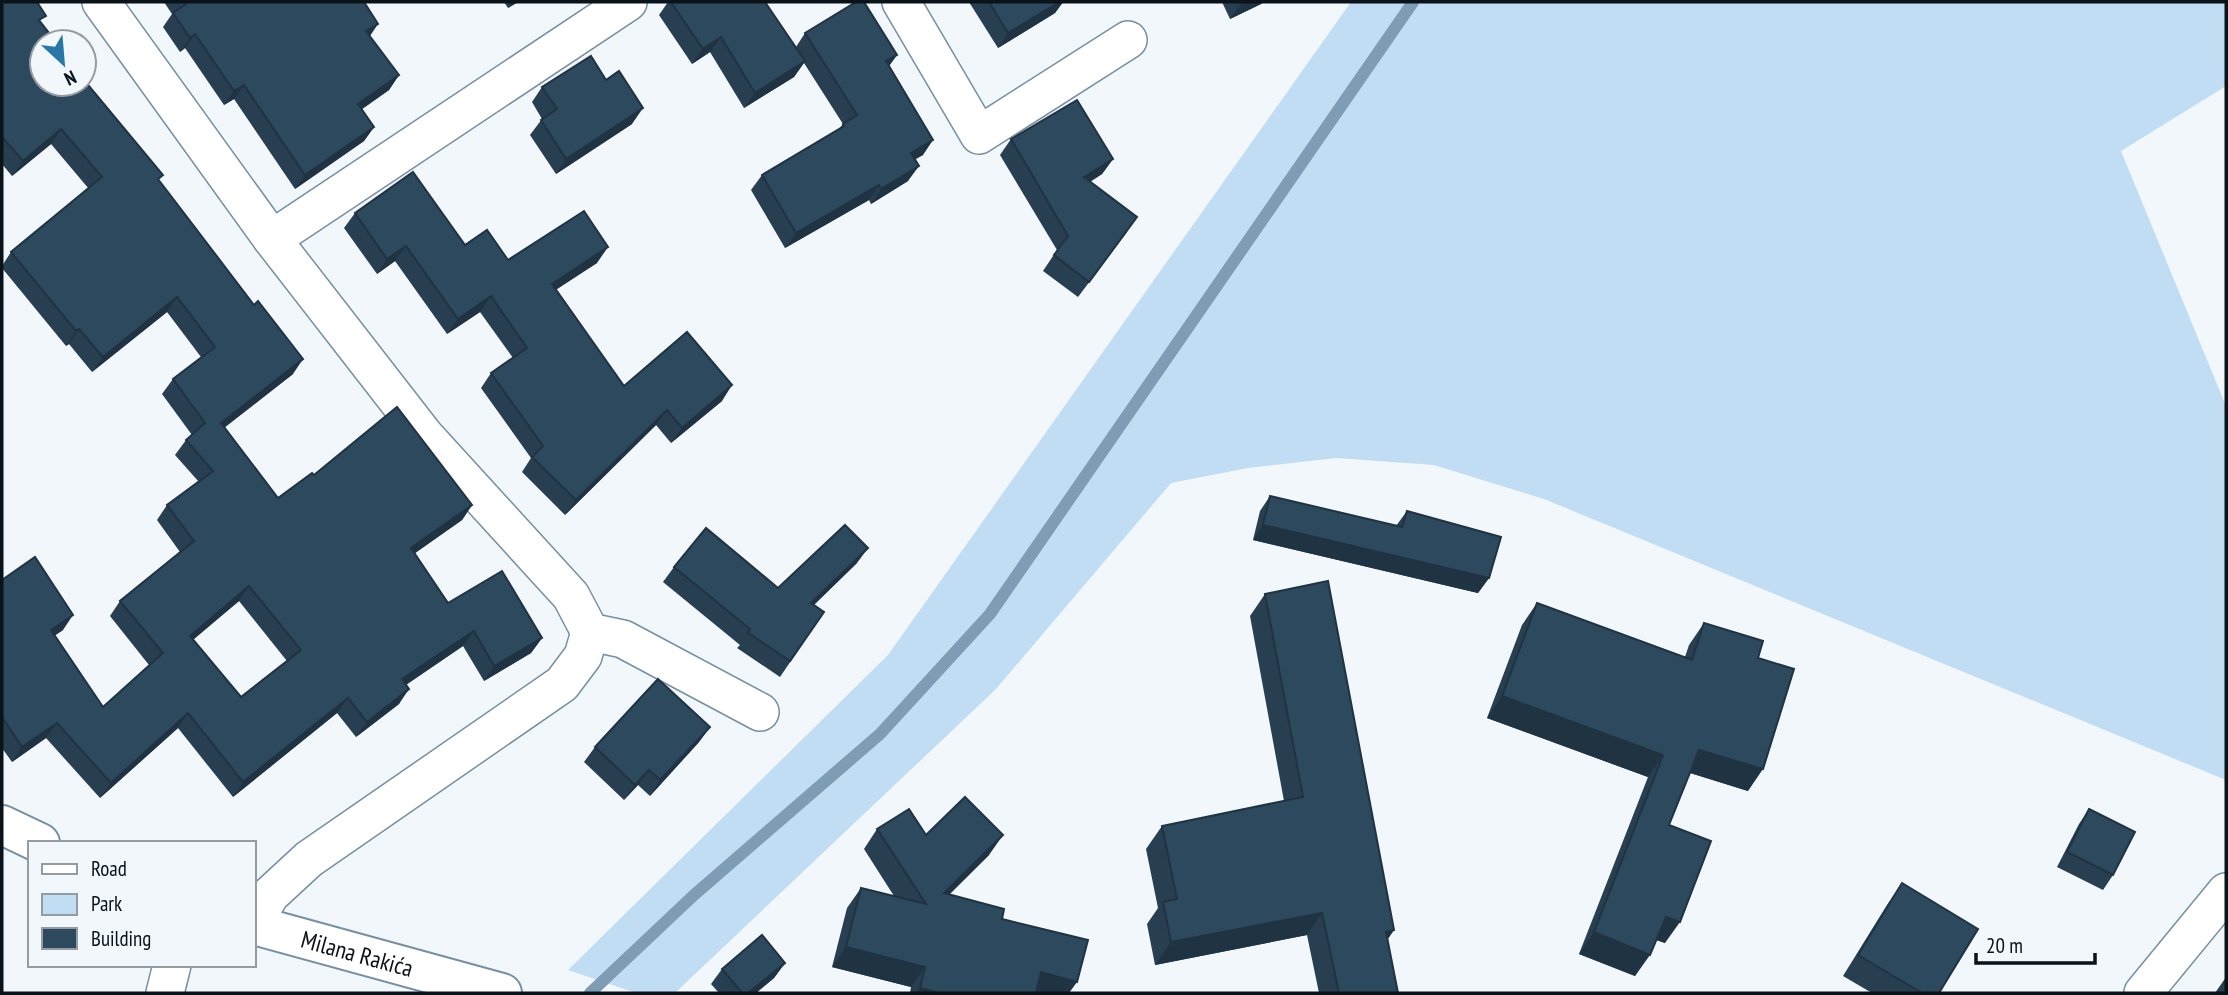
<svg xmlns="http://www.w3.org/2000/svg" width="2228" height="995" font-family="'PT Sans Narrow',sans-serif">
	<rect width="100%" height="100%" fill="#f1f7fb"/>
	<!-- green -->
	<path fill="#c1ddf4" d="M1351,2H2226V86L2121,151L2226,406V780L1544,499L1434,465L1336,458L1248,468L1171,483L996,689L675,993H636L568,970L888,655Z"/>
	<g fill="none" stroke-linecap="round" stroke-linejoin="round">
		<!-- stream -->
		<path stroke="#7e9db5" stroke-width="12" d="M590,993L694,895L880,734L990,614L1413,2"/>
		<defs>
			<g id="minor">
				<path d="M101,2L272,239L425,436L571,596L590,632L623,639L760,712"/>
				<path d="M901,2L979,135L1128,40"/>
				<path d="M272,239L628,2"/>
				<path d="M254,922L270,895L309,859L562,684L583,656L590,632"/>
				<path d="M165,993L172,965"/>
				<path d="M2143,993L2226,892"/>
			</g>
			<g id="primary">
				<path d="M2,825L40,843"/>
				<path id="s1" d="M254,925L502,993"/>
			</g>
		</defs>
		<!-- minor casing -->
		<use href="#minor" stroke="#768fa2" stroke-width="40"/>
		<!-- primary casing -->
		<use href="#primary" stroke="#768fa2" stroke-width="42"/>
		<!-- minor -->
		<use href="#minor" stroke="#fff" stroke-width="37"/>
		<!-- primary -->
		<use href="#primary" stroke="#fff" stroke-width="38"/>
	</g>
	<!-- wall -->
	<g fill="#273f51" fill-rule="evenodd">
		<path d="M2,2L41,23L159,181L293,374L225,427L278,498L314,475L472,505L462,520L415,553L448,603L542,638L531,653L484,681L463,646L406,685L399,704L356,737L337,713L233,797L178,728L100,798L46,738L12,762L2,748V580L63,630L54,636L103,707L149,665L110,616L120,601L180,552L157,520L167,505L199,482L175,455L186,440L192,435L162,394L173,379L201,357L167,312L92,372L69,344L66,346L2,268V266L11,252L89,189L51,144L12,176L2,164ZM239,601L287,661L241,697L193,640Z"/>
		<path d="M164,2H364L370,36L399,75L389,90L362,109L374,127L364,141L295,189L234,99L224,105L185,48L180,52L163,27L172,14Z"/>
		<path d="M504,2H518L508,8Z"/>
		<path d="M668,2H765L796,47L805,33L897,55L889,66L923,155L915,159L908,181L871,204L869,200L785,248L751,190L762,175L839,129L843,124L804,63L794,77L744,108L710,52L692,64L659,15Z"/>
		<path d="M969,2H1063L1055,13L998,48Z"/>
		<path d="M1222,2H1263L1261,4L1230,19Z"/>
		<path d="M606,80L632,124L556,174L530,135L542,119L532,102L542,87Z"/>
		<path d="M1011,139L1113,159L1102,174L1090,182L1127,232L1078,297L1043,271L1057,250L1000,155Z"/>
		<path d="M355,213L465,245L508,260L597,263L556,289L624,386L722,401L671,443L656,425L565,515L522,472L531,458L481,388L491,373L513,358L480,312L447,334L395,261L377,274L344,228Z"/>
		<path d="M1270,496L1396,526L1407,511L1489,578L1478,593L1253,540L1260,511Z"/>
		<path d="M857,563L814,605L824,612L780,677L737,648L740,645L663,582L674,567L778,588Z"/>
		<path d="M1265,594L1394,930L1387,940L1398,993H1319L1307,935L1155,965L1147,924L1158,908L1146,849L1162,826L1284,801L1250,616Z"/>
		<path d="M1537,603L1685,657L1689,645L1704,623L1758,658L1748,791L1690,773L1669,825L1665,943L1656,940L1635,976L1579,954L1648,777L1487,718L1522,625Z"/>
		<path d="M710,727L699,742L650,796L638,785L624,800L584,762L595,747Z"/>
		<path d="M2089,809L2113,875L2103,890L2057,867L2079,824Z"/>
		<path d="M877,829L926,835L989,855L949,895L1002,919L1069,993H910L911,987L832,967L847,908L861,888L894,896L864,849Z"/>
		<path d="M1902,883L1939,993H1872L1843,976L1887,905Z"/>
		<path d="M785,963L774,978L756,993H719L711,984L722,969Z"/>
		<path d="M2226,978V993H2215L2224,980Z"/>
	</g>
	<!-- shaded-wall -->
	<g fill="#203342">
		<path d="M512,2H518L508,8Z"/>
		<path d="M1059,2H1063L1055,13L998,48L1008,33Z"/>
		<path d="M1245,2H1263L1261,4L1230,19L1241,4Z"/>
		<path d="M378,24L368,39L366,31Z"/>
		<path d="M195,34L185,48L180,52L190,38Z"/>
		<path d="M721,37L710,52L692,64L703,49Z"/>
		<path d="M897,55L886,70V61Z"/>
		<path d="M805,61L794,77L744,108L755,93Z"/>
		<path d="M399,75L389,90L348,119L358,104Z"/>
		<path d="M244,85L234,99L224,105L234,91Z"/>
		<path d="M643,108L632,124L556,174L566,159Z"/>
		<path d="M374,127L364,141L295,189L305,175Z"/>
		<path d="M61,129L51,144L12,176L23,161Z"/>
		<path d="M933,140L923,155L900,168L911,153Z"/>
		<path d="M1113,159L1102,174L1073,192L1084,177Z"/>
		<path d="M919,166L908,181L871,204L881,189Z"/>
		<path d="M879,185L869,200L785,248L796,233Z"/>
		<path d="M406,246L395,261L377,274L387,259Z"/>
		<path d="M608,247L597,263L542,299L552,284Z"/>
		<path d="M491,296L480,312L447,334L458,319Z"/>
		<path d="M177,297L167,312L92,372L103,357Z"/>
		<path d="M79,329L69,344L66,346L76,331Z"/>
		<path d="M303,359L293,374L211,438L221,423Z"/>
		<path d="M732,385L722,401L671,443L682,428Z"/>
		<path d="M667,410L656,425L565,515L576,500Z"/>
		<path d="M472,505L462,520L401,563L411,548Z"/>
		<path d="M1263,525L1489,578L1478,593L1253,540Z"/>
		<path d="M868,548L857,563L800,618L811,603Z"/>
		<path d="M249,586L239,601L179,651L190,636Z"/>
		<path d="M73,615L63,630L40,645L51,630Z"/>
		<path d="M474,631L463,646L392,694L402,679Z"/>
		<path d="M542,638L531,653L484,681L494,666Z"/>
		<path d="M409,689L399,704L356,737L367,722Z"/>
		<path d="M1502,696L1663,755L1648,777L1487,718Z"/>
		<path d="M348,698L337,713L233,797L243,782Z"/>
		<path d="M188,713L178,728L100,798L111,783Z"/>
		<path d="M57,723L46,738L12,762L22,747Z"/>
		<path d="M710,727L699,742L650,796L660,780Z"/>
		<path d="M1699,750L1763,769L1748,791L1684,771Z"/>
		<path d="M649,770L638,785L624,800L635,785Z"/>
		<path d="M1003,835L989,855L930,913L944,893Z"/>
		<path d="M1322,913L1307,935L1155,965L1171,942Z"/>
		<path d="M1666,917L1680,922L1665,943L1651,938Z"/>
		<path d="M1394,930L1378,953L1386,932Z"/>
		<path d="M1594,932L1650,955L1635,976L1579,954Z"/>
		<path d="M846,947L925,967L911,987L832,967Z"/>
		<path d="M785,963L774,978L756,993H748Z"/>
		<path d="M1041,972L1077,982L1069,993H1031Z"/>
		<path d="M920,988L940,993H916Z"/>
	</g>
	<!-- building -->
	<g fill="#2d495e" stroke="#203342" stroke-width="2" fill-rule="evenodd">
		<path d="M2,2H37L46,16L39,20L56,42H42V84H84V80L163,175L158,179L254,305L258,301L303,359L221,423L278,498L312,473L314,475L397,407L472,505L411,548L448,603L502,571L542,638L494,666L474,631L402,679L409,689L367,722L348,698L243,782L188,713L111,783L57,723L22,747L2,717V580L35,557L73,615L51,630L103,707L163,653L120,601L194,541L167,505L213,471L186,440L205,423L173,379L215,347L177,297L103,357L79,329L76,331L11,252L102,177L61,129L23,161L2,137ZM249,586L301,650L241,697L190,636Z"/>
		<path d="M184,2H364L378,24L366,31L399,75L358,104L374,127L305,175L244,85L234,91L195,34L190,38L173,13L186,4Z"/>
		<path d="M671,2H765L805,61L755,93L721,37L703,49Z"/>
		<path d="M856,2H864L897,55L886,61L933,140L911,153L919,166L881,189L879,185L796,233L762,175L844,126L843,124L857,115L805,33Z"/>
		<path d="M989,2H1059L1008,33Z"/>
		<path d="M591,56L606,80L619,71L643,108L566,159L541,120L557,109L542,87Z"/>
		<path d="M1077,100L1113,159L1084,177L1137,217L1089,282L1054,255L1068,236L1011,139Z"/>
		<path d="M413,172L465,245L487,230L508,260L584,211L608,247L552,284L624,386L687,332L732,385L682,428L667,410L576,500L532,457L543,446L491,373L527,348L491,296L458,319L406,246L387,259L355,213Z"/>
		<path d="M1270,496L1402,527L1407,511L1501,537L1489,578L1263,525Z"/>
		<path d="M845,525L868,548L811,603L824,612L790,661L748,633L750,629L674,567L706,528L778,588Z"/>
		<path d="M1328,581L1394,930L1386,932L1398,993H1339L1322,913L1171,942L1163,902L1177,899L1162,826L1303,797L1265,594Z"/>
		<path d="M1537,603L1692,660L1704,623L1763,641L1758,658L1794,669L1763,769L1699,750L1669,825L1711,841L1680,922L1666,917L1650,955L1594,932L1663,755L1502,696Z"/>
		<path d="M658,679L710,727L660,780L649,770L635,785L595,747Z"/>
		<path d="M965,797L1003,835L944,893L1004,909L1002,919L1088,940L1077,982L1041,972L1036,993H940L920,988L925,967L846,947L861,888L926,904L877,829L909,809L926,835Z"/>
		<path d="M2089,809L2135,832L2113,875L2067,852Z"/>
		<path d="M1902,883L1978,929L1939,993H1922L1858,955Z"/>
		<path d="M762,935L785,963L748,993H742L722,969Z"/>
	</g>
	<g text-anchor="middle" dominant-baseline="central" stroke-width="7" stroke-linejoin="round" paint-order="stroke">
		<!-- street labels -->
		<g font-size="24" fill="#0a131a" stroke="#f1f7fb">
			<text stroke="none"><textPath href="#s1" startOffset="107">Milana Rakića</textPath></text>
		</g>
	</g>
	<!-- border -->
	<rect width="2228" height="995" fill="none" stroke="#0a131a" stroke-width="7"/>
	<!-- legend -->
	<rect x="28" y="841" width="228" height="126" fill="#f1f7fb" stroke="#959ca1" stroke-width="2"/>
	<rect x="42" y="864" width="35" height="10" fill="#ffffff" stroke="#959ca1" stroke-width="2"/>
	<text x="91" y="876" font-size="21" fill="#0a131a">Road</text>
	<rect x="42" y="894" width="35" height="21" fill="#c1ddf4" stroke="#959ca1" stroke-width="2"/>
	<text x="91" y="911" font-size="21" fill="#0a131a">Park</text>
	<rect x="42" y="928" width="35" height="21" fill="#2d495e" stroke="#959ca1" stroke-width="2"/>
	<text x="91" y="946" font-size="21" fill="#0a131a">Building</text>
	<!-- north arrow -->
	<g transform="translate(63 63) rotate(154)"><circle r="33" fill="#f1f7fb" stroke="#959ca1" stroke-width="2"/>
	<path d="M0-5L12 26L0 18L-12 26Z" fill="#2877a9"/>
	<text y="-10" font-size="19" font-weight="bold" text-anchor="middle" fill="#0a131a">N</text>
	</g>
	<!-- scale -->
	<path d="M1976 953v10h119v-10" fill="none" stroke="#0a131a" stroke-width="3.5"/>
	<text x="1986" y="953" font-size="21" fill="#0a131a" stroke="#f1f7fb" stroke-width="5" paint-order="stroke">20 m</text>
</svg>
